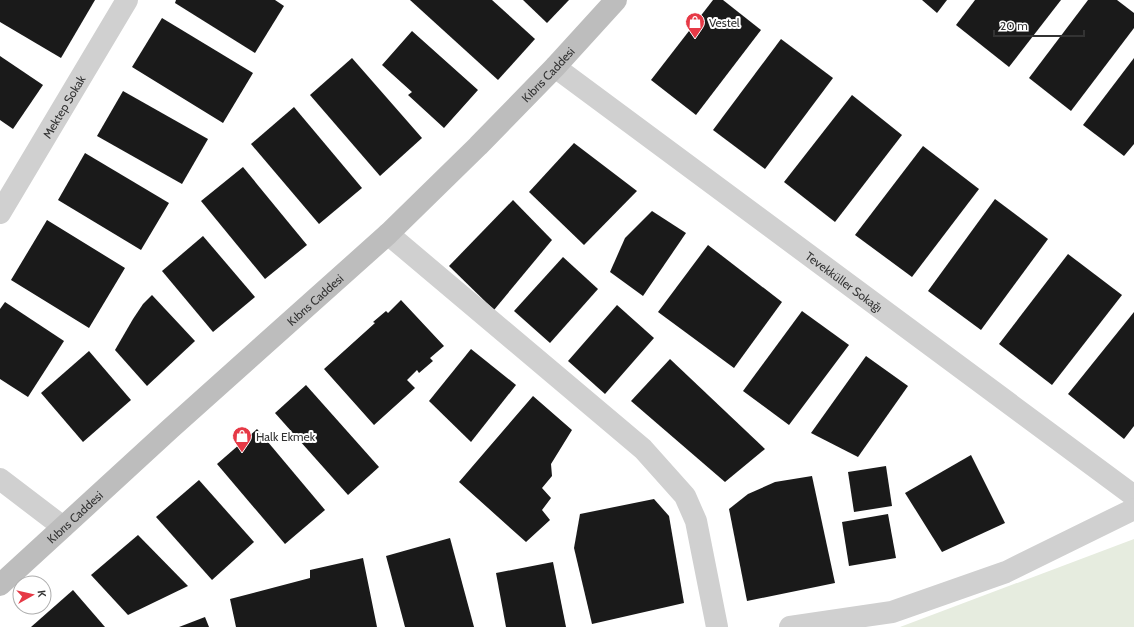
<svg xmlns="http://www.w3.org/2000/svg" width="1134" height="627" font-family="Cabin,sans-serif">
	<rect width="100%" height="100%" fill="#fff"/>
	<!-- green -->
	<path fill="#e6ecdf" d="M1134,539V627H900Z"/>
	<!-- building -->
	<g fill="#1a1a1a">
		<path d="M0,0H95L61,58L0,22Z"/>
		<path d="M176,0H275L284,6L255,53L175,3Z"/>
		<path d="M410,0H492L535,39L498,80Z"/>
		<path d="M523,0H569L547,23Z"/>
		<path d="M713,0H723L761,30L696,115L651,80Z"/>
		<path d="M922,0H947L937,13Z"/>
		<path d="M975,0H1061L1009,67L956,25Z"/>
		<path d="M1088,0H1117L1134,13V28L1071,111L1029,78Z"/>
		<path d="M162,18L253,73L223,123L132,67Z"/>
		<path d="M412,31L478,90L444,128L408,95L412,92L382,65Z"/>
		<path d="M781,39L833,78L765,169L713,130Z"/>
		<path d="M0,56L43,85L13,129L0,120Z"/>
		<path d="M352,58L422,138L380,176L310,95Z"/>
		<path d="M1134,58V144L1124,156L1083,125Z"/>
		<path d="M123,91L208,139L182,184L97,136Z"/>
		<path d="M852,95L902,135L835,222L784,182Z"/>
		<path d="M294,107L362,188L319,224L251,144Z"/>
		<path d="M574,143L637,191L584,245L529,192Z"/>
		<path d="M923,146L979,189L912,277L855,235Z"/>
		<path d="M85,153L169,203L141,250L58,200Z"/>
		<path d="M243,167L307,245L265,279L201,201Z"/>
		<path d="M995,199L1048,239L981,330L928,291Z"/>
		<path d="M513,200L552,240L494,310L449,266Z"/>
		<path d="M652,211L686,233L643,296L610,272L625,238Z"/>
		<path d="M47,220L125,268L89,328L11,280Z"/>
		<path d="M203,236L255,297L213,332L162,271Z"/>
		<path d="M708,245L782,302L734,368L658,312Z"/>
		<path d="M1068,254L1122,295L1052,385L999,344Z"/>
		<path d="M563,257L598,289L550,343L514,311Z"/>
		<path d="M152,295L195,341L147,386L115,350L133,319L143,304Z"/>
		<path d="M401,300L444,346L430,358L433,361L419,373L417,370L407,380L415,388L374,425L324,369L375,323L373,322L386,311L388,313Z"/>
		<path d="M5,302L64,341L28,397L0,379V309Z"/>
		<path d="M617,305L654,338L605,394L568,361Z"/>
		<path d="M802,311L849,345L789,425L743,391Z"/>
		<path d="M1134,312V426L1124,439L1068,394Z"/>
		<path d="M471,349L516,385L471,442L429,401Z"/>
		<path d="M89,351L131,400L83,442L41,393Z"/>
		<path d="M866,356L908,386L858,457L811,433Z"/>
		<path d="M670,359L765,449L725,482L631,401Z"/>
		<path d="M306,385L379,467L348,495L275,413Z"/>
		<path d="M533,396L572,430L551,464L552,476L542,488L551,498L542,510L550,520L526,542L459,482Z"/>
		<path d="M257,429L325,510L285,544L217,464Z"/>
		<path d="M971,455L1005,523L942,552L905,493Z"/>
		<path d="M886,466L892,506L854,512L848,472Z"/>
		<path d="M812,476L835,583L747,601L729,509L748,494L775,482Z"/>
		<path d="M199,480L254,542L212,580L156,517Z"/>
		<path d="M654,499L669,516L684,603L592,624L574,548L580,514Z"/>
		<path d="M888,514L896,558L849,566L842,522Z"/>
		<path d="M138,535L188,586L128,615L91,575Z"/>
		<path d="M450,538L474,627H405L386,556Z"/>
		<path d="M363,558L377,627H236L230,599L310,578V570Z"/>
		<path d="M553,562L566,627H506L496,573Z"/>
		<path d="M73,590L105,627H31Z"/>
		<path d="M205,617L209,627H179Z"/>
	</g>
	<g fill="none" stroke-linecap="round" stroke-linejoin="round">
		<!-- minor -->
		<g stroke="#d0d0d0" stroke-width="22">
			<path id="s1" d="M555,67L1134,496"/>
			<path id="s2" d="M0,213L127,0"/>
			<path d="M388,234L643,449L685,496L696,521L717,627"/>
			<path d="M0,479L63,527"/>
			<path d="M790,627L892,612L1006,572L1134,509"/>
		</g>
		<!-- secondary -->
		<path stroke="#bdbdbd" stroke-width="22" id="s3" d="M0,585L170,429L388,234L478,146L555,67L616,0"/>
	</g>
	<!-- icons -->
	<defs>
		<symbol id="shop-pin" viewBox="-11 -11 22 30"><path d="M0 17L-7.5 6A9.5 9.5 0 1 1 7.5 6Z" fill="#e63946" stroke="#fff"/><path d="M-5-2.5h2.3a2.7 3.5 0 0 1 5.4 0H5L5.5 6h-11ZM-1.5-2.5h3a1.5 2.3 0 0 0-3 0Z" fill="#fff"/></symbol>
	</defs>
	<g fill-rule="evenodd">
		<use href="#shop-pin" x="684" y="11" width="22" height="30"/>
		<use href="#shop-pin" x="231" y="425" width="22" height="30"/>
	</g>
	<g text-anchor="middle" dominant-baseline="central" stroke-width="4" stroke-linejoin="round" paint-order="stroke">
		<!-- poi labels -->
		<g font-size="12" fill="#333" stroke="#fff" text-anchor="start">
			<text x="709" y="22">Vestel</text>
			<text x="256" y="436">Halk Ekmek</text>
		</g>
		<!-- street labels -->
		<g font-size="12" fill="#333" stroke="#fff">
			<text stroke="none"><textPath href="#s3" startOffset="749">Kıbrıs Caddesi</textPath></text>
			<text stroke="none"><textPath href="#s2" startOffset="124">Mektep Sokak</textPath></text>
			<text stroke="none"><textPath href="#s1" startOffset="360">Tevekküller Sokağı</textPath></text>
			<text stroke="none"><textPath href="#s3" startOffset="425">Kıbrıs Caddesi</textPath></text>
			<text stroke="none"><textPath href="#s3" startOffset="101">Kıbrıs Caddesi</textPath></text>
		</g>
	</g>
	<!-- north arrow -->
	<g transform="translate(32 595) rotate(82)"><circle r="19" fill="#ffffff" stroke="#adadad"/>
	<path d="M0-3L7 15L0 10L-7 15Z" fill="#e63946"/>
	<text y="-6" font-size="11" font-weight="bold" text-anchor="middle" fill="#333333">K</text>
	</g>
	<!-- scale -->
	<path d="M994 30v6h90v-6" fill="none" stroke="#333333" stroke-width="2"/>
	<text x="1000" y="30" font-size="12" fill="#333333" stroke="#ffffff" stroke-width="3" paint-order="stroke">20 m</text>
</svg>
